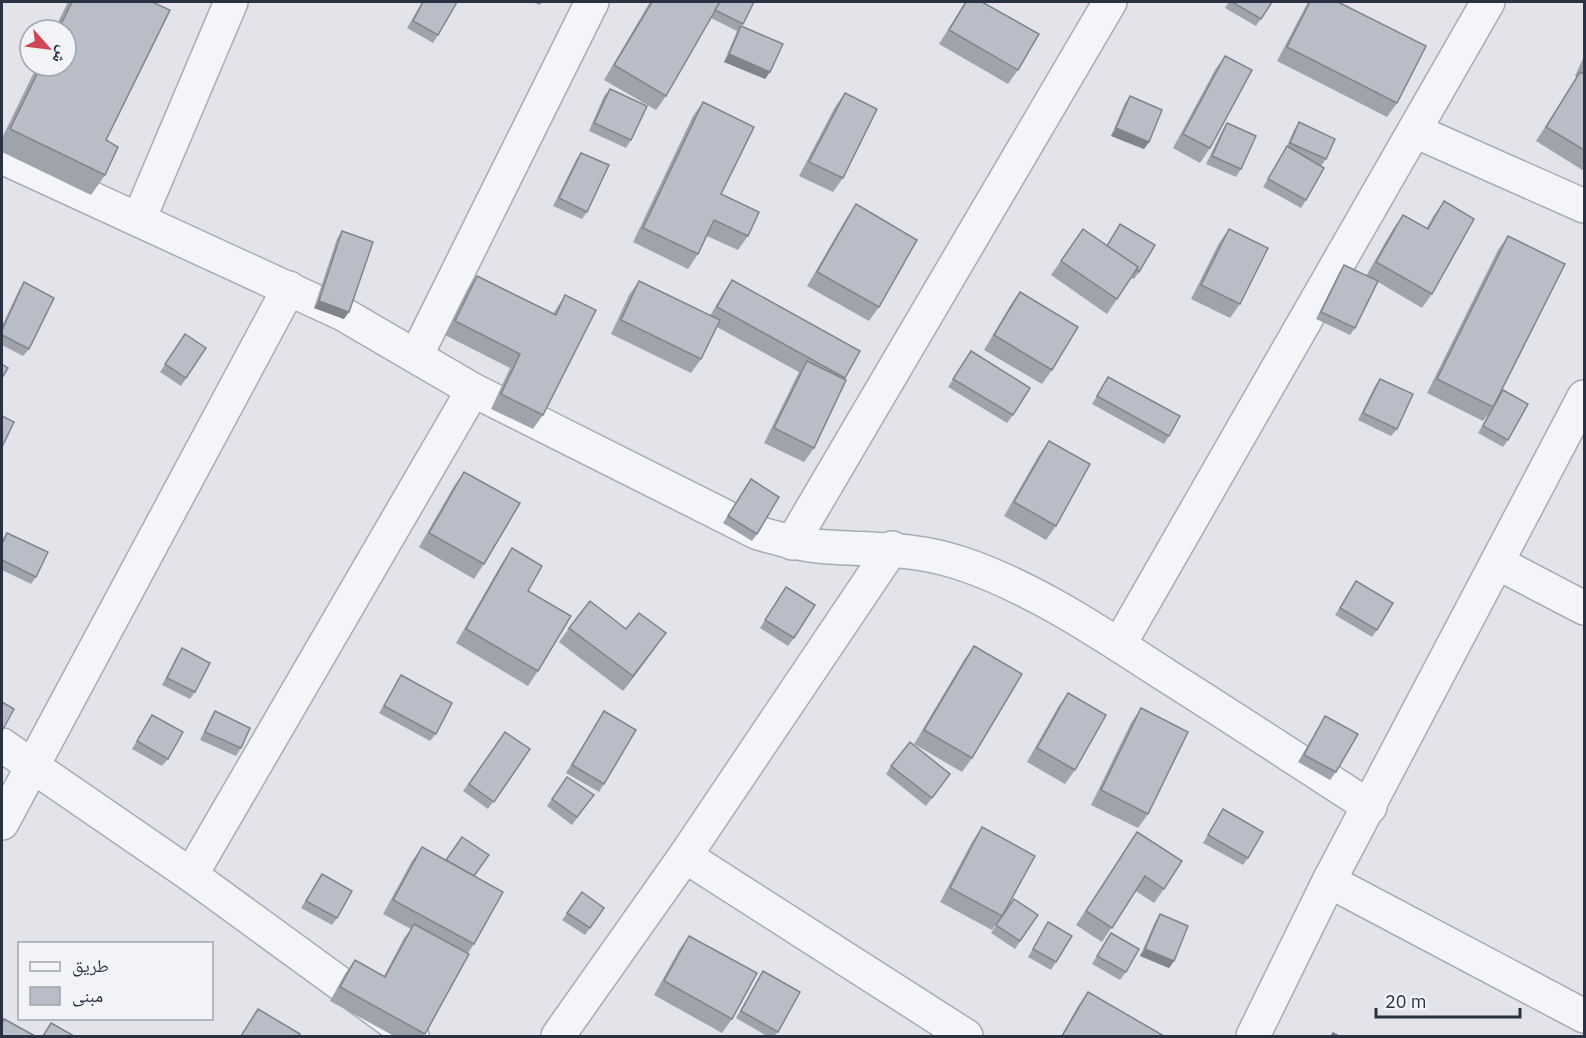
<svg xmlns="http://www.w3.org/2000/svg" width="1586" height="1038" font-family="'IBM Plex Sans','Noto Naskh Arabic',sans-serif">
	<rect width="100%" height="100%" fill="#e2e4ea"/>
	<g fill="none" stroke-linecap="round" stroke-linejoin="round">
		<defs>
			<g id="street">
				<path d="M1415,131L1584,206"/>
				<path d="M2,157L343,314L473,390L758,533C782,540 805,546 829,547C876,550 914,548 960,563C1033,587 1102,634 1167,676C1235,719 1302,763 1370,807"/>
				<path d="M139,219L231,2"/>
				<path d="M416,356L592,2"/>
				<path d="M792,543L1110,2"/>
				<path d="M1498,563L1584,608"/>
				<path d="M1119,645L1488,2"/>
				<path d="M2,745L191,875L412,1036"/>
				<path d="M2,823L289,288"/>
				<path d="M685,856L966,1036"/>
				<path d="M191,875L473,390"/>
				<path d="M1329,881L1584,1016"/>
				<path d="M558,1036L685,856L892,548"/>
				<path d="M1253,1036L1329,881L1584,397"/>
			</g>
		</defs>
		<!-- street casing -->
		<use href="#street" stroke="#a7abb4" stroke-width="36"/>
		<!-- street -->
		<use href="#street" stroke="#f4f5f8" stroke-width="33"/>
	</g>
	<!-- wall -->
	<g fill="#9fa3ab">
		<path d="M68,2H152L106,140L105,175L91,195L2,152V138L37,66H66V30H54Z"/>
		<path d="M422,2H457L438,35L433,43L407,28Z"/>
		<path d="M532,2H542L540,5Z"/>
		<path d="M650,2H754L741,26L770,72L765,79L724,62L737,31L711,18L666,96L656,110L604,80Z"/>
		<path d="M965,2H982L1018,70L1008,84L939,44Z"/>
		<path d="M1229,2H1272L1256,26L1225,8Z"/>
		<path d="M1308,2H1338L1397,103L1387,117L1277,61Z"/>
		<path d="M1225,56L1210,148L1200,163L1173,148L1215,70Z"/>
		<path d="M1584,56V171L1536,141L1577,77L1575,76Z"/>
		<path d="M610,89L631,140L626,148L589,131L604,96Z"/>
		<path d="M845,93L843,178L833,192L799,176L835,107Z"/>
		<path d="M1130,96L1149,142L1144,149L1111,136L1125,103Z"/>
		<path d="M703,102L721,194L748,236L738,250L707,236L698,254L688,269L633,242L693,116Z"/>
		<path d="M1299,122L1326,159L1321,166L1306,200L1301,208L1263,187L1287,146L1294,130Z"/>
		<path d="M1227,123L1241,169L1236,177L1206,164L1222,131Z"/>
		<path d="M581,153L587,212L582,219L553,206L576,160Z"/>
		<path d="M1444,201L1432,294L1422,308L1378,282L1355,328L1350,335L1316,319L1339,273L1344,265L1366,276L1393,229L1403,215L1426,229L1434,215Z"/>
		<path d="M856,204L879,307L869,321L807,286L846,219Z"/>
		<path d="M1120,224L1139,272L1134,279L1131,278L1107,314L1051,275L1083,229L1107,245Z"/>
		<path d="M1229,229L1240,304L1230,318L1191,299L1219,243Z"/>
		<path d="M342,231L344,319L314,308L337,239Z"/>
		<path d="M1508,236L1499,396L1508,440L1503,447L1478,433L1489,413L1483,421L1427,393L1498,250Z"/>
		<path d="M477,276L553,314L565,295L543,415L533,429L491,409L510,368L445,335L467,290Z"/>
		<path d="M732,280L860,351L844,379L814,448L804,462L764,443L799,372L717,327L701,359L691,373L611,334L629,295L639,281L710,316L722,295Z"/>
		<path d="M24,282L29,349L23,356L2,345V326L19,290Z"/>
		<path d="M1020,292L1052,370L1042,384L984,350L1010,306Z"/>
		<path d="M185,334L206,348L181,386L160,372Z"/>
		<path d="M971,351L1013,415L1007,423L948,387Z"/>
		<path d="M1108,377L1169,436L1164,444L1092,404Z"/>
		<path d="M1380,379L1397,429L1391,436L1358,420L1375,386Z"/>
		<path d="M1049,441L1056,526L1046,540L1004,516L1039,455Z"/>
		<path d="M464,472L484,564L474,579L419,547L454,486Z"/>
		<path d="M746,486L757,534L752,541L723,523Z"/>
		<path d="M7,533L36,577L31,584L2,570V540Z"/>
		<path d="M512,548L528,591L538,671L528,686L456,643L502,563Z"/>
		<path d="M1356,581L1377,630L1372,637L1335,615Z"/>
		<path d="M781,595L794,638L788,646L760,628Z"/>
		<path d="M569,628L626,629L656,647L623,691L559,642Z"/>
		<path d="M974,646L972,758L962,772L914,744L964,660Z"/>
		<path d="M182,648L195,692L190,699L162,685L177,656Z"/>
		<path d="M401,675L436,734L430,741L379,713Z"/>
		<path d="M1068,693L1075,770L1065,784L1027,762L1058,707Z"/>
		<path d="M1141,708L1148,814L1138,828L1091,805L1131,723Z"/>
		<path d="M215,711L241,748L236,756L200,740L210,719Z"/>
		<path d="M604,711V784L599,792L566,773Z"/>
		<path d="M152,715L168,759L162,766L132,749Z"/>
		<path d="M1325,716L1336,772L1330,780L1298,762L1320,724Z"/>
		<path d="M505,732L530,749L488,809L463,791Z"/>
		<path d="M891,766L950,774L926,806L886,774Z"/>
		<path d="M567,777L594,795L572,825L547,806Z"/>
		<path d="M1223,809L1248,858L1243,865L1203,843Z"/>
		<path d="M982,827L1002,916L992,930L940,902L972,842Z"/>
		<path d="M1137,832L1164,889L1154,903L1136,891L1102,942L1076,925Z"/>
		<path d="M422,847L475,876L474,944L468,953L423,1036H394L330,1001L345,974L355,960L384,976L404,938L411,929L383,914L412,861Z"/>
		<path d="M322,874L337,918L332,925L301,908Z"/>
		<path d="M582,892L604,908L585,935L562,920Z"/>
		<path d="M1014,899L1038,915L1015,949L991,933Z"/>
		<path d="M1160,914L1174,961L1169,968L1140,956L1155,922Z"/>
		<path d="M1048,922L1056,962L1051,970L1028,957Z"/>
		<path d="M1111,933L1126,972L1120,980L1092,964Z"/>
		<path d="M689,936L732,1019L722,1033L654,995L679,950Z"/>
		<path d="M763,971L778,1032L774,1036H767L736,1018L758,979Z"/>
		<path d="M1088,992L1164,1036H1061L1078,1006Z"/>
	</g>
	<!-- shaded-wall -->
	<g fill="#82848b">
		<path d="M729,54L770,72L765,79L724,62Z"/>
		<path d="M1116,128L1149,142L1144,149L1111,136Z"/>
		<path d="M319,301L349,312L344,319L314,308Z"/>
		<path d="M666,633L656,647L623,691L633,676Z"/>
		<path d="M1145,949L1174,961L1169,968L1140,956Z"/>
	</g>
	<!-- building -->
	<g fill="#b9bdc7" stroke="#82848b" stroke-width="1.5">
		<path d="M72,2H152L170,10L106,140L118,147L105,175L10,129L41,66H66V30H58Z"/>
		<path d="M423,2H457L438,35L413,21Z"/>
		<path d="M652,2H720L666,96L614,65Z"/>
		<path d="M720,2H754L743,24L715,10Z"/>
		<path d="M966,2H982L1039,34L1018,70L949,30Z"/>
		<path d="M1232,2H1272L1261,19Z"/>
		<path d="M1310,2H1338L1426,46L1397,103L1287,47Z"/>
		<path d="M741,26L783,44L770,72L729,54Z"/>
		<path d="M1225,56L1252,70L1210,148L1183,134Z"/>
		<path d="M1580,72L1584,74V150L1546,127Z"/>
		<path d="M610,89L647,106L631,140L594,123Z"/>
		<path d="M845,93L877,109L843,178L809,162Z"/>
		<path d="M1130,96L1162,110L1149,142L1116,128Z"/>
		<path d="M703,102L754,127L721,194L759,212L748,236L714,220L698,254L643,228Z"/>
		<path d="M1299,122L1335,139L1326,159L1290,143Z"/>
		<path d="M1227,123L1256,136L1241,169L1212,156Z"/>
		<path d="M1287,146L1324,168L1306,200L1268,179Z"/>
		<path d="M581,153L609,165L587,212L559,198Z"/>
		<path d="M1444,201L1474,219L1432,294L1376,262L1403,215L1428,229Z"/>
		<path d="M856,204L917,240L879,307L817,272Z"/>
		<path d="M1120,224L1155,245L1139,272L1137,270L1138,267L1107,246Z"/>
		<path d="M1083,229L1138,267L1117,299L1061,261Z"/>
		<path d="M1229,229L1268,248L1240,304L1201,285Z"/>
		<path d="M342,231L373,242L349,312L319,301Z"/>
		<path d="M1508,236L1565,264L1493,407L1437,379Z"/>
		<path d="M1344,265L1378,281L1355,328L1321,312Z"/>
		<path d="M477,276L556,315L565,295L596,310L543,415L501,394L520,354L455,321Z"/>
		<path d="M732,280L860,351L845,378L717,307Z"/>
		<path d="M639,281L720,320L701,359L621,320Z"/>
		<path d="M24,282L54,298L29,349L2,335V330Z"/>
		<path d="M1020,292L1078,327L1052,370L994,335Z"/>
		<path d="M185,334L206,348L186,378L165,364Z"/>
		<path d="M971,351L1030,388L1013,415L953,379Z"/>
		<path d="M807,361L846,380L814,448L774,428Z"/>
		<path d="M2,364L8,368L2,378Z"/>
		<path d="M1108,377L1180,416L1169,436L1097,396Z"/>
		<path d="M1380,379L1413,394L1397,429L1363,413Z"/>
		<path d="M1503,390L1528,404L1508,440L1483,426Z"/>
		<path d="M2,416L14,422L2,447Z"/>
		<path d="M1049,441L1090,464L1056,526L1014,502Z"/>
		<path d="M464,472L520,503L484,564L429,533Z"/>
		<path d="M751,479L779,497L757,534L728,516Z"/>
		<path d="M7,533L48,552L36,577L2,560V544Z"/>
		<path d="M512,548L542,566L528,591L571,616L538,671L466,629Z"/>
		<path d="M1356,581L1393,603L1377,630L1340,608Z"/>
		<path d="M786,587L815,605L794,638L765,620Z"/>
		<path d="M590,601L626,629L639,613L666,633L633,676L569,628Z"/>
		<path d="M974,646L1022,674L972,758L924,730Z"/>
		<path d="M182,648L210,663L195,692L167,678Z"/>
		<path d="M401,675L452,703L436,734L384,706Z"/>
		<path d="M1068,693L1106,715L1075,770L1037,748Z"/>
		<path d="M2,702L14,709L2,731Z"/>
		<path d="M1141,708L1188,732L1148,814L1101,790Z"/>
		<path d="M215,711L250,728L241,748L205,732Z"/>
		<path d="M604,711L636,730L604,784L572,765Z"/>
		<path d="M152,715L183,732L168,759L137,741Z"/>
		<path d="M1325,716L1358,734L1336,772L1304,755Z"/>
		<path d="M505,732L530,749L494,802L469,784Z"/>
		<path d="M910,742L950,774L932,798L891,766Z"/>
		<path d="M567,777L594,795L577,817L552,799Z"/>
		<path d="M1223,809L1263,832L1248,858L1208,835Z"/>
		<path d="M982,827L1035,856L1002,916L950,888Z"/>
		<path d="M1137,832L1182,861L1164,889L1145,876L1112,928L1086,911Z"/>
		<path d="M462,837L489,855L474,876L446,860Z"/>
		<path d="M422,847L503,892L474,944L393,900Z"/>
		<path d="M322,874L352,891L337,918L306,901Z"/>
		<path d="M582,892L604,908L590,928L567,913Z"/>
		<path d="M1014,899L1038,915L1020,941L996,925Z"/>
		<path d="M1160,914L1188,926L1174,961L1145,949Z"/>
		<path d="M1048,922L1072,936L1056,962L1033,949Z"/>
		<path d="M414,924L469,954L425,1034L340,987L355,960L385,977Z"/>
		<path d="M1111,933L1139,949L1126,972L1097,956Z"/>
		<path d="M689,936L757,973L732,1019L664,981Z"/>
		<path d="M763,971L800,992L778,1032L741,1011Z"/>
		<path d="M1088,992L1164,1036H1062Z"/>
		<path d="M258,1009L300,1034L298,1036H241Z"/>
		<path d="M4,1019L35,1036H2V1024Z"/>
		<path d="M51,1023L74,1036H43Z"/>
		<path d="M1333,1033L1339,1036H1331Z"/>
	</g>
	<!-- border -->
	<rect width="1586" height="1038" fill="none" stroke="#2a3142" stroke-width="6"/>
	<!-- legend -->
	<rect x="18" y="942" width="195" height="78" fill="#f1f3f7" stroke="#a1a5af" stroke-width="1.5"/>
	<rect x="30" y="962" width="30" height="9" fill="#f4f5f8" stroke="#a1a5af" stroke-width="1.5"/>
	<text x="72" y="972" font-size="18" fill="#2a3142">طريق</text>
	<rect x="30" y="987" width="30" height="18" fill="#b9bdc7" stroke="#a1a5af" stroke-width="1.5"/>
	<text x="72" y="1002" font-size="18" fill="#2a3142">مبنى</text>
	<!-- north arrow -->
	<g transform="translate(48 48) rotate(118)"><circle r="28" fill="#f1f3f7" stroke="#a1a5af" stroke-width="1.5"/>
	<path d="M0-4.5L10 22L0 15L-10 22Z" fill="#cd4854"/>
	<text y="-9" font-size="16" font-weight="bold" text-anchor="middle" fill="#2a3142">ش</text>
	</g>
	<!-- scale -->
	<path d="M1376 1008v9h144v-9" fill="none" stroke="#2a3142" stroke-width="3"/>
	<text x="1385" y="1008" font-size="18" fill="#2a3142" stroke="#f1f3f7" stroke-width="4.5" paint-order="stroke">20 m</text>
</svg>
